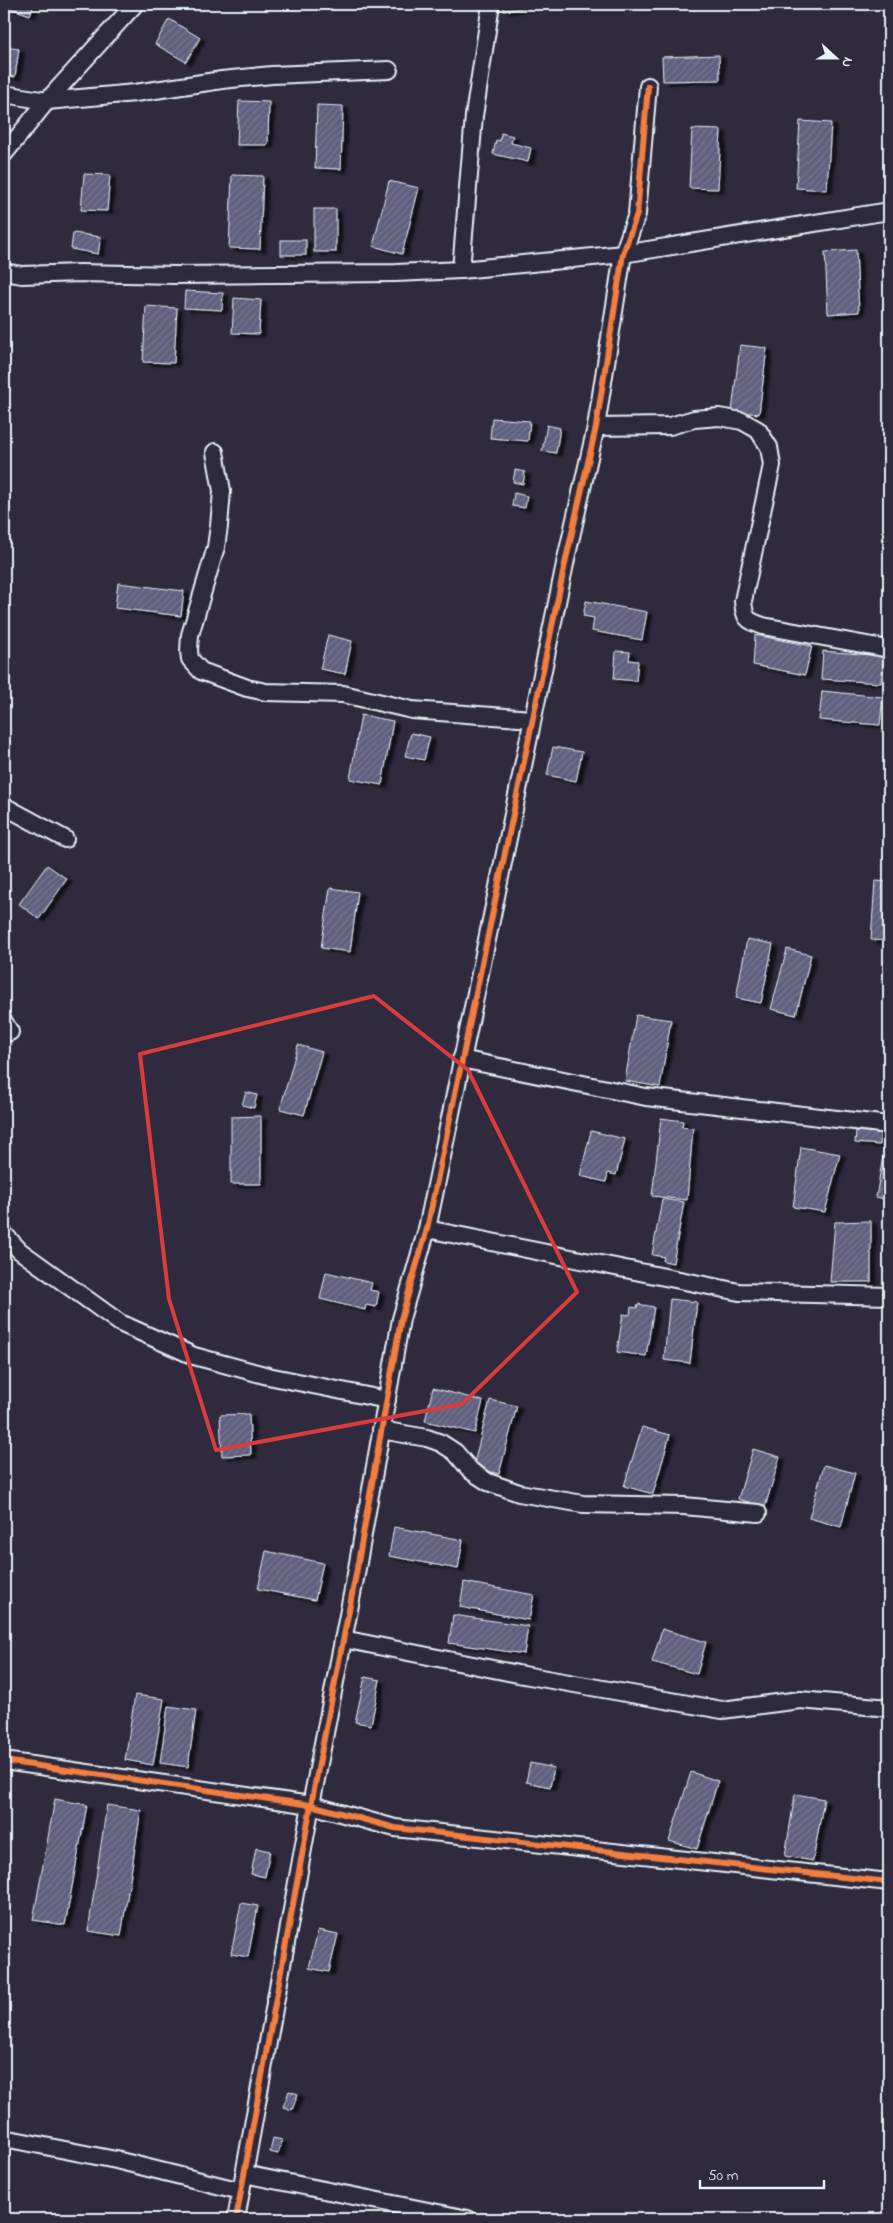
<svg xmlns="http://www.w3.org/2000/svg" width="893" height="2223" font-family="'Indie Flower',sans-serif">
	<defs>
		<pattern id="building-hatch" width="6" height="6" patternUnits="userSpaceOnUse" patternTransform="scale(1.25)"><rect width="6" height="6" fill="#605f7d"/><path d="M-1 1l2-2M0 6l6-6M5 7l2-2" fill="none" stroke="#777690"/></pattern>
		<filter id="shadow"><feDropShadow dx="5.5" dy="3" stdDeviation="1" flood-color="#0009"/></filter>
	</defs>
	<rect width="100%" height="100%" fill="#2f2a3d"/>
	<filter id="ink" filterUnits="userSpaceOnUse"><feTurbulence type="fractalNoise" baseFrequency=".02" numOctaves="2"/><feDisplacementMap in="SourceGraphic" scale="10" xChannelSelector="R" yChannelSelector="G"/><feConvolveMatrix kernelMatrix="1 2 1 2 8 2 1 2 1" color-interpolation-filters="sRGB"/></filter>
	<g filter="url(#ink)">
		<!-- building -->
		<g fill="url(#building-hatch)" stroke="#e8f1f8" filter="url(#shadow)">
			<path d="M4,4H34L30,15L4,6Z"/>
			<path d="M503,4H550L504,11Z"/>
			<path d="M169,19L200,38L186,62L155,44Z"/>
			<path d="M4,47L19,49L15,77L4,75Z"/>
			<path d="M719,55L720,80L663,81L662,57Z"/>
			<path d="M239,101L269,102L268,145H237Z"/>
			<path d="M317,105L343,106L341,169L315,168Z"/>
			<path d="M800,121L831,123L827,190L796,188Z"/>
			<path d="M692,129L721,130L718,189L689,188Z"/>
			<path d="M501,133L513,136L511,143L531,148L528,162L493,154L496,140L500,141Z"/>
			<path d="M84,174L110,175L107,211L81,210Z"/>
			<path d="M232,175L263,176L260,249L229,248Z"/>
			<path d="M389,181L419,188L402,254L373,246Z"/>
			<rect x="314" y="209" width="22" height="43"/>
			<path d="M73,233L101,237L98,254L71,249Z"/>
			<rect x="281" y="240" width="25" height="15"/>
			<path d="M856,250L859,312L828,314L825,252Z"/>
			<path d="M185,291L223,293L222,310L184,308Z"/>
			<path d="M234,298L261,300L259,334L232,333Z"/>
			<path d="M146,306L177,308L174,363L143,362Z"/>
			<path d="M740,345L767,348L759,414L732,411Z"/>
			<path d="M492,418L530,421L528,441L490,438Z"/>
			<path d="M547,425L560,428L556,453L542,451Z"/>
			<path d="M515,470L525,472L523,484L513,482Z"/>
			<path d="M514,493L527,496L525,508L512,506Z"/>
			<path d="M118,583L184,591L181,616L115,608Z"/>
			<path d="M586,601L647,612L642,640L592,631L594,618L583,616Z"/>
			<path d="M328,635L352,641L345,674L320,669Z"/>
			<path d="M755,635L812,646L805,675L753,665Z"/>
			<path d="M616,651L630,652L629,660L638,661L636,681L614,679Z"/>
			<path d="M823,651L884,656L881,683L821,679Z"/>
			<path d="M822,691L883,697L880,725L819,720Z"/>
			<path d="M361,715L393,721L382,785L350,779Z"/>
			<path d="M411,733L430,737L424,760L405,756Z"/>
			<path d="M553,747L582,752L576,781L547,775Z"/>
			<path d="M47,865L67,879L39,919L19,904Z"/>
			<path d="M875,881L889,882V941L871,940Z"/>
			<path d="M330,888L358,892L350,952L321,948Z"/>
			<path d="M747,939L773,944L761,1003L736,998Z"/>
			<path d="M787,949L811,955L796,1015L771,1009Z"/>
			<path d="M636,1015L671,1020L660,1087L625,1081Z"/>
			<path d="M298,1045L322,1052L304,1115L280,1109Z"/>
			<path d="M246,1092L257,1095L254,1108L242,1105Z"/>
			<path d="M261,1116V1184H231V1117Z"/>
			<path d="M661,1118L683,1121L682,1127L693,1128L687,1200L652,1196Z"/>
			<path d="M591,1131L625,1139L616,1175L608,1173L606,1182L580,1176Z"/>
			<path d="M856,1131L881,1133L880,1145L855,1143Z"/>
			<path d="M885,1144L889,1145V1200L876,1197Z"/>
			<path d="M801,1147L840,1154L825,1212L793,1207Z"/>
			<path d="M662,1199L684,1202L673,1263L663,1261L664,1257L652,1255Z"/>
			<path d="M871,1221V1282H830L835,1222Z"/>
			<path d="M326,1272L372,1283L370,1290L379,1292L376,1307L366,1305L365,1310L320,1299Z"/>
			<path d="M670,1299L697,1302L690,1363L664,1360Z"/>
			<path d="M638,1304L654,1307L646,1356L617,1352L623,1314L630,1315L631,1307L637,1308Z"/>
			<path d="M433,1388L483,1401L475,1433L425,1421Z"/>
			<path d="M490,1400L517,1406L499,1474L473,1467Z"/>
			<path d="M249,1414L251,1455L222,1456L220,1415Z"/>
			<path d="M642,1427L670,1435L653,1494L624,1486Z"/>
			<path d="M753,1449L780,1457L765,1507L738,1499Z"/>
			<path d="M824,1465L855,1473L841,1527L809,1518Z"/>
			<path d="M394,1527L463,1540L458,1569L389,1556Z"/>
			<path d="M266,1551L323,1563L315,1600L258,1589Z"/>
			<path d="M464,1582L534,1595L529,1620L460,1607Z"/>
			<path d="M453,1615L528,1626L524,1654L449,1643Z"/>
			<path d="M662,1629L706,1642L697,1674L652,1662Z"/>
			<path d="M365,1677L380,1680L371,1725L355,1722Z"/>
			<path d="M135,1695L164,1699L153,1765L125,1760Z"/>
			<path d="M168,1706L196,1710L188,1767L160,1763Z"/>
			<path d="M530,1763L554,1768L550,1787L526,1782Z"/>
			<path d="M691,1772L718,1781L697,1849L669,1841Z"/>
			<path d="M795,1794L824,1799L813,1861L785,1856Z"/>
			<path d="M55,1799L87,1805L65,1925L33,1920Z"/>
			<path d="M107,1805L141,1810L121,1936L88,1931Z"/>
			<path d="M256,1848L270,1851L265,1877L251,1874Z"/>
			<path d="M241,1903L258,1906L248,1957L231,1954Z"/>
			<path d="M318,1930L338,1934L329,1972L309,1968Z"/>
			<path d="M289,2091L298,2094L292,2110L283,2107Z"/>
			<path d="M273,2138L282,2140L278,2154L270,2152Z"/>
		</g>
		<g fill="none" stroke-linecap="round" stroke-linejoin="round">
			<defs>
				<g id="street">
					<path d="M4,94L47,101L135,93L222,80L272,75L389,70"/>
					<path d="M4,154L47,101L135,4"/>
					<path d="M461,270L474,116L491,4"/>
					<path d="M4,272L22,275L80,273L175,275L396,273L461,270L623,254L889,211"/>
					<path d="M596,427L670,426L694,419L719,417L742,421L758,430L769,447L772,465L743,601C745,619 746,620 763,626L889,649"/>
					<path d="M215,452L222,491L219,526L216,547L190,635L189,651L190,659L201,671L247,688L266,692L343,694L412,710L532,719"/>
					<path d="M4,806L65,839"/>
					<path d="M4,1022L10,1032"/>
					<path d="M461,1059L646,1097L889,1125"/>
					<path d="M427,1229L739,1292L889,1296"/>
					<path d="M4,1234L20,1251L120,1323L194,1356L268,1376L387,1400"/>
					<path d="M381,1430L427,1438L441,1443L455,1452L471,1471L488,1482L519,1493L583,1504L684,1506L758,1513"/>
					<path d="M343,1639L518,1674L722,1710L800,1700L889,1708"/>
					<path d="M4,1761L311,1805L395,1828L889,1882"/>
					<path d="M4,2138L116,2160L241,2191"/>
					<path d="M244,2174L468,2219"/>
					<path d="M236,2219L311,1805L356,1574L401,1319L427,1229L566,559L596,427L623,254L637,214L648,86"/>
				</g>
			</defs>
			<!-- street casing -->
			<use href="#street" stroke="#e8f1f8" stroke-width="20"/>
			<!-- street -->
			<use href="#street" stroke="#2f2a3d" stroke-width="16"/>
			<defs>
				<g id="cycleway">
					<path d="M4,1761L311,1805L395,1828L889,1882"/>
					<path d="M236,2219L311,1805L356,1574L401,1319L427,1229L566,559L596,427L623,254L637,214L648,86"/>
				</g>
			</defs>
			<!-- cycleway casing -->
			<use href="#cycleway" stroke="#2f2a3d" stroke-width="9"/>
			<!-- cycleway -->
			<use href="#cycleway" stroke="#f27e40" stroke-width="6"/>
		</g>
	</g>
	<!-- marked area -->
	<path fill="none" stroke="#d83c3d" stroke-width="4" stroke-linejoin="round" d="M374,996L468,1070L577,1292L462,1404L216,1450L169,1299L140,1054Z"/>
	<!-- margin -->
	<rect width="893" height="2223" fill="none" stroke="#2f2a3d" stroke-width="20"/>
	<rect x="10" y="10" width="873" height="2203" fill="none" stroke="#e8f1f8" stroke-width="2" filter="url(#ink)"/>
	<!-- north arrow -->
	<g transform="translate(836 58) rotate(111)" stroke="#2f2a3d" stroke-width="4" paint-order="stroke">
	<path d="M0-4L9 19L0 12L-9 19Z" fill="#e8f1f8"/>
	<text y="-8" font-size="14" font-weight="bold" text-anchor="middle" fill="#e8f1f8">N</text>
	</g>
	<!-- scale -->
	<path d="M700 2180v8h124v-8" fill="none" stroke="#e8f1f8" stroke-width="2.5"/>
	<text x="708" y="2180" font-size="15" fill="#e8f1f8" stroke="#2f2a3d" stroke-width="4" paint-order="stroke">50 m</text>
</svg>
